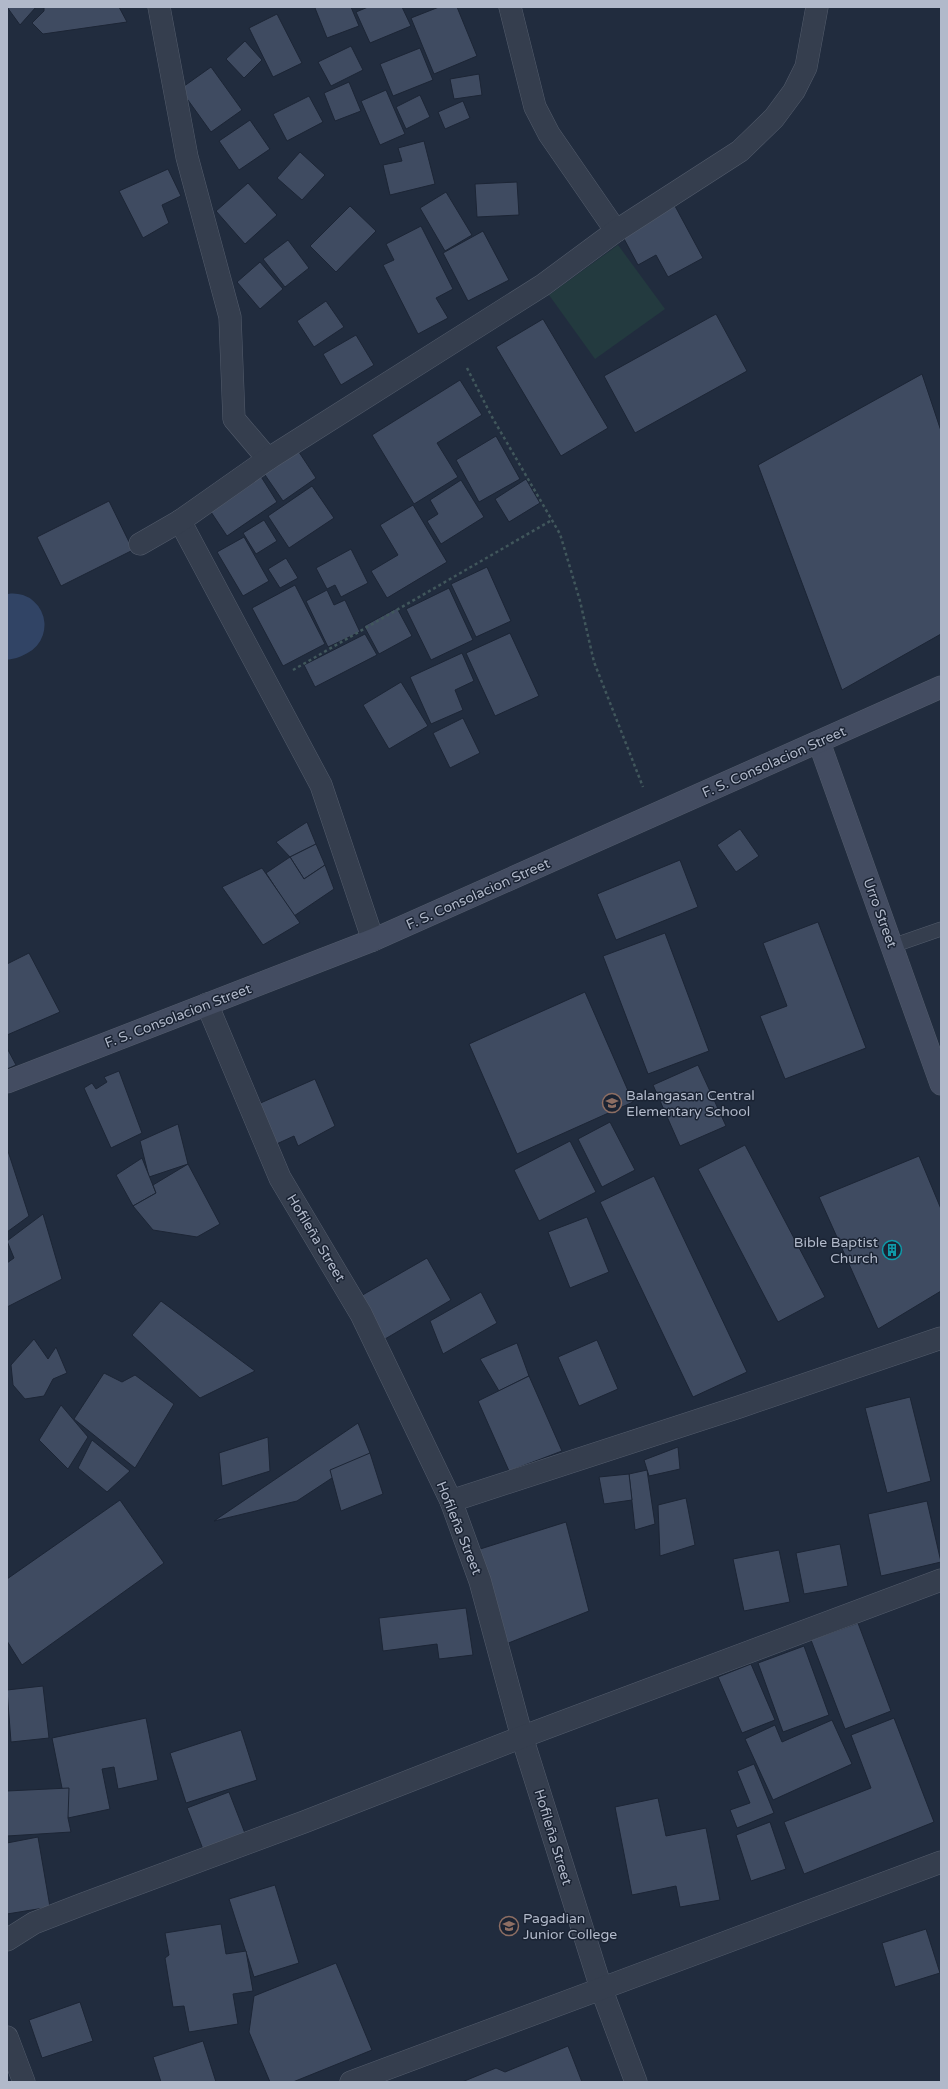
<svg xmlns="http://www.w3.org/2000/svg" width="948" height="2089" font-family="'Varela Round',sans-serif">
	<rect width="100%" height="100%" fill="#212c3e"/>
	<!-- green -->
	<path fill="#233a3f" d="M618,245L665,309L595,359L549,295Z"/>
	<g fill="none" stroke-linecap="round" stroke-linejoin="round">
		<!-- river -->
		<path stroke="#314465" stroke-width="63" d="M7,628L13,625"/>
	</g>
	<!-- building -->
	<g fill="#3f4b61" stroke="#1c2535">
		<path d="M7,7H36L20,25Z"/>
		<path d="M44,7H119L127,22L43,34L32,23L44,11Z"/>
		<path d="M317,7H351L359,26L327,38L315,8Z"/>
		<path d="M368,7H402L411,26L370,43L356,12Z"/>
		<path d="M439,7H457L477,56L434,74L411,18Z"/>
		<path d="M277,14L302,63L273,77L249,28Z"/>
		<path d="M245,41L262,60L244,78L226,59Z"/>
		<path d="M351,46L363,70L331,86L318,62Z"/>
		<path d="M420,48L433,80L393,96L380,64Z"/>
		<path d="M211,67L242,110L211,132L180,89Z"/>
		<path d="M479,74L482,95L454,99L450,79Z"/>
		<path d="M349,82L361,111L335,121L324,93Z"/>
		<path d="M386,90L405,134L380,145L361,101Z"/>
		<path d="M420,95L430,117L406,129L396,107Z"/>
		<path d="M309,96L323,122L287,141L273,114Z"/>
		<path d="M463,101L470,118L445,129L438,112Z"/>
		<path d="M250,120L270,149L239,170L219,141Z"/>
		<path d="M424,141L435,184L390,195L383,165L402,161L398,148Z"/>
		<path d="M300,152L325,175L302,200L277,178Z"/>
		<path d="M168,169L181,196L162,205L169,223L143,238L119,191Z"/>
		<path d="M517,182L519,215L477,217L475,184Z"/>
		<path d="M248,183L277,215L245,244L216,211Z"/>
		<path d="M446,192L472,235L445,251L420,208Z"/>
		<path d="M350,206L376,231L336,272L310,246Z"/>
		<path d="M675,206L703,258L668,277L656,255L638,265L622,235Z"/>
		<path d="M421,226L453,289L436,298L448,318L418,334L383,265L394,260L386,244Z"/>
		<path d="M483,231L509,280L468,301L443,253Z"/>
		<path d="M288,240L309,268L285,287L263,259Z"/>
		<path d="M260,262L283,289L260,309L237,282Z"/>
		<path d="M326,301L344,327L314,347L297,321Z"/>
		<path d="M716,314L747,371L635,433L604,376Z"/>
		<path d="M543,319L608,428L561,456L496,347Z"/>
		<path d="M356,335L374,365L341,385L323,354Z"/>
		<path d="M922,374L941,431V634L842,690L758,465Z"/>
		<path d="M460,380L482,415L437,443L458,477L414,504L372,435Z"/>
		<path d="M496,436L520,479L479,502L456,460Z"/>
		<path d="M297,449L316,478L283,501L263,472Z"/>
		<path d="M260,475L277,502L227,536L209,509Z"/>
		<path d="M526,479L540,503L509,522L495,499Z"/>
		<path d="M461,480L484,517L441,544L427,521L438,514L430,500Z"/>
		<path d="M312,486L334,518L289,548L268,516Z"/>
		<path d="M109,501L133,550L61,586L37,537Z"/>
		<path d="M413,505L447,562L387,598L371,571L398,555L380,525Z"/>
		<path d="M264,520L277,541L256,554L243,533Z"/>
		<path d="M244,537L269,581L243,596L217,552Z"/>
		<path d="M351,549L368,583L341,597L335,585L327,589L316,568Z"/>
		<path d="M286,558L298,578L280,588L268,569Z"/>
		<path d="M487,567L511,621L476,637L451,584Z"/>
		<path d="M295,585L325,644L283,666L252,608Z"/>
		<path d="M449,588L473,640L431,660L406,609Z"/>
		<path d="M327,590L334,605L345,600L360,632L328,647L306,601Z"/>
		<path d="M397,608L412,636L379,654L364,626Z"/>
		<path d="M510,633L539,696L495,716L466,653Z"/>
		<path d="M365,634L377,655L315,687L304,665Z"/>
		<path d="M462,653L474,681L455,690L463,710L431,724L410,677Z"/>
		<path d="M401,682L428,726L389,749L363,705Z"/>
		<path d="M463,718L480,753L450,768L433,733Z"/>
		<path d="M307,822L316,844L290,857L276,842Z"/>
		<path d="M740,829L759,856L736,872L717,845Z"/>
		<path d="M316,844L325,865L304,879L290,857Z"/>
		<path d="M290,857L304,879L325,865L334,889L294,916L266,873Z"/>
		<path d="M680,860L698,907L616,940L597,894Z"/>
		<path d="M262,868L300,923L263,945L222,887Z"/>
		<path d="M818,922L866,1048L785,1079L760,1016L787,1006L763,943Z"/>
		<path d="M665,933L709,1051L648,1074L603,956Z"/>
		<path d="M29,953L60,1012L7,1035V964Z"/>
		<path d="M585,992L633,1102L517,1154L469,1044Z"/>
		<path d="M7,1048L16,1065L7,1069Z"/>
		<path d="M698,1065L726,1126L680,1146L653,1085Z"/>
		<path d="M119,1071L142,1133L111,1148L84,1088L92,1083L96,1089L107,1082L104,1077Z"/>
		<path d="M315,1079L335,1126L298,1146L294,1136L270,1147L256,1105Z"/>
		<path d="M610,1122L635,1170L602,1187L578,1139Z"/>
		<path d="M178,1124L188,1164L149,1177L140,1141Z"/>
		<path d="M570,1141L596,1192L539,1221L514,1170Z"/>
		<path d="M745,1145L825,1297L778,1322L698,1169Z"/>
		<path d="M7,1148L29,1216L7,1232Z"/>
		<path d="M919,1156L941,1209V1291L878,1329L819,1197Z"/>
		<path d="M142,1158L156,1193L133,1206L116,1175Z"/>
		<path d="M188,1164L220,1224L197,1237L153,1230L133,1206L156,1193L153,1185Z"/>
		<path d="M654,1176L747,1372L693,1397L600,1202Z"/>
		<path d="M43,1214L62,1279L7,1307V1263L14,1258L7,1241Z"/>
		<path d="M587,1217L609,1272L570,1288L548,1232Z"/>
		<path d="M427,1258L451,1300L380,1342L359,1297Z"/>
		<path d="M481,1292L497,1323L443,1354L430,1321Z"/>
		<path d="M161,1301L255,1371L200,1398L132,1335Z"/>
		<path d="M34,1339L48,1359L56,1347L67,1373L53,1379L44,1396L25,1399L13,1385L11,1365Z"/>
		<path d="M597,1340L618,1389L579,1406L558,1357Z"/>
		<path d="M517,1343L529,1376L499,1391L480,1359Z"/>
		<path d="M104,1373L122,1382L135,1375L174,1404L135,1468L74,1419Z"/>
		<path d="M529,1376L562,1451L509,1471L478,1401Z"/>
		<path d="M910,1397L931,1481L887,1493L865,1408Z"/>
		<path d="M61,1405L88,1437L68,1469L39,1440Z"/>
		<path d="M358,1423L370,1453L297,1501L214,1521Z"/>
		<path d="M268,1437L270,1471L222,1486L219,1453Z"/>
		<path d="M92,1440L130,1471L107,1492L78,1468Z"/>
		<path d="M678,1447L680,1469L649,1476L644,1460Z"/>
		<path d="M370,1453L383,1494L341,1511L330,1470Z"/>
		<path d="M647,1470L655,1524L635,1530L629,1474Z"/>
		<path d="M629,1474L632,1500L604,1504L599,1477Z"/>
		<path d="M686,1498L695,1545L660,1556L658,1505Z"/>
		<path d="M120,1500L164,1563L22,1665L7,1641V1579Z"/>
		<path d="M927,1501L941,1562L881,1576L868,1514Z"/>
		<path d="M566,1522L589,1611L506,1644L477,1550Z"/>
		<path d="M840,1544L848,1586L804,1594L796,1553Z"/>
		<path d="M779,1550L790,1602L744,1611L733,1559Z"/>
		<path d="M466,1608L473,1655L439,1659L437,1644L383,1651L379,1618Z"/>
		<path d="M858,1623L891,1711L845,1729L811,1640Z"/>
		<path d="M804,1646L829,1715L783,1732L758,1663Z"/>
		<path d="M751,1664L775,1720L742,1733L718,1677Z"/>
		<path d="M43,1686L49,1738L11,1742L7,1690Z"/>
		<path d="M146,1718L158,1780L118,1789L114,1767L102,1769L110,1809L68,1818L52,1738Z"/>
		<path d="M894,1718L934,1822L804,1874L784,1822L871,1788L851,1735Z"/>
		<path d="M832,1720L852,1764L773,1800L745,1739L775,1725L782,1742Z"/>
		<path d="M241,1730L257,1780L186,1803L170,1753Z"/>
		<path d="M754,1764L774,1813L737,1828L730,1810L750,1803L737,1771Z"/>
		<path d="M69,1788L68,1818L71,1832L7,1836V1791Z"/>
		<path d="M229,1792L248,1841L206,1857L187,1808Z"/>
		<path d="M658,1798L666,1836L706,1828L720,1900L680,1907L676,1886L632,1895L615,1807Z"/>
		<path d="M770,1822L786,1869L751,1881L736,1835Z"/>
		<path d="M38,1837L50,1907L7,1914V1843Z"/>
		<path d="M275,1885L299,1963L254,1977L229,1899Z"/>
		<path d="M221,1924L226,1954L246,1951L253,1991L233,1994L238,2024L189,2032L184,2006L173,2007L165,1958L169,1955L165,1933Z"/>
		<path d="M926,1929L940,1973L895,1987L882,1943Z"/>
		<path d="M336,1963L372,2050L293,2082H270L249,2032L254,1996Z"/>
		<path d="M80,2002L93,2041L42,2058L29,2020Z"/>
		<path d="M203,2041L216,2082H161L153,2057Z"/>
		<path d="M568,2046L582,2082H462L496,2068L505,2072Z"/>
	</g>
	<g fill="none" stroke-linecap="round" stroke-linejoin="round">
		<defs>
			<path id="lane" d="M892,946L941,929"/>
			<g id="street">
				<path d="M159,7L187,157L230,317L234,419L268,459"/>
				<path d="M510,7L535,107L549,134L616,231"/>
				<path d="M180,521L321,785L373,940"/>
				<path d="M140,544L180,521L268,459L543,285L616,231L740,151L774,118L794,91L806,67L817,7"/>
				<path d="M207,1004L280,1178L361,1314L451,1501L480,1581L522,1737L601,1988L636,2082"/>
				<path d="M451,1501L739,1407L941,1338"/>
				<path d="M7,1940L34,1923L83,1904L304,1822L522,1737L941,1580"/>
				<path d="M7,2037L24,2082"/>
				<path d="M351,2082L941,1862"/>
			</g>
			<g id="secondary">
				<path d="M819,742L941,1084"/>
				<path d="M7,1082L373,940L941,687"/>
			</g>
		</defs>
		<!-- lane casing -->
		<use href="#lane" stroke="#535c6c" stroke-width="15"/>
		<!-- street casing -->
		<use href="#street" stroke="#535c6c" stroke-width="23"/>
		<!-- secondary casing -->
		<use href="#secondary" stroke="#535c6c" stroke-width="23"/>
		<!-- path -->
		<g stroke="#41575c" stroke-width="2.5" stroke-dasharray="3 3" stroke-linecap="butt">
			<path d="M467,368L492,417L560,534L580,601L594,662L643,787"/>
			<path d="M293,670L552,520"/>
		</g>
		<!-- lane -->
		<use href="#lane" stroke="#353e4e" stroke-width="14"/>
		<!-- street -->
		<use href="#street" stroke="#353e4e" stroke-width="22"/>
		<!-- secondary -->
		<use href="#secondary" stroke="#434c61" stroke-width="22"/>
	</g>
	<!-- icons -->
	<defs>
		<symbol id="school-ring" viewBox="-11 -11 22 22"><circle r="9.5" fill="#1a2333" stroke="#8d6e63" stroke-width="1.5"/><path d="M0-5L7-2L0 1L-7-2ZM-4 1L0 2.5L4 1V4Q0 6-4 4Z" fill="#8d6e63"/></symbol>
		<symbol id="building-ring" viewBox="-11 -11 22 22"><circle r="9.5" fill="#1a2333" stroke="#0f9aa8" stroke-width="1.5"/><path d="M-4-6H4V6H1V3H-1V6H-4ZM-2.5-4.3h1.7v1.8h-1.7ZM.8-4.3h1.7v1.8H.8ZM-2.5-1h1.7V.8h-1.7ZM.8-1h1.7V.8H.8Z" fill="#0f9aa8"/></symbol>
	</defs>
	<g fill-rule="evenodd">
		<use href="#school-ring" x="601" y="1092" width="22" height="22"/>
		<use href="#building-ring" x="881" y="1239" width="22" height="22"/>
		<use href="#school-ring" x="498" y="1915" width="22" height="22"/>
	</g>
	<g text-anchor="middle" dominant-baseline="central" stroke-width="3" stroke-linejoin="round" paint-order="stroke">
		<!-- street labels -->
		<g font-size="14" fill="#b1b9ca" stroke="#1a2333">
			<text transform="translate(774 762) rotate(-24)">F. S. Consolacion Street</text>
			<text transform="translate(478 894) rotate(-24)">F. S. Consolacion Street</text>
			<text transform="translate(880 913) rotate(70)">Urro Street</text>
			<text transform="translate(178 1016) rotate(-21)">F. S. Consolacion Street</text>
			<text transform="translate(316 1238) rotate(59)">Hofileña Street</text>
			<text transform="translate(459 1528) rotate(68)">Hofileña Street</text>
			<text transform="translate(553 1837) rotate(73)">Hofileña Street</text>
		</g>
		<!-- poi labels -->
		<g font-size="14" fill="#b1b9ca" stroke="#1a2333" text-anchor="start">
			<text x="626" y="1095">Balangasan Central<tspan x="626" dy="16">Elementary School</tspan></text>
			<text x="878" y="1242" text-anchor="end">Bible Baptist<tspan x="878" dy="16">Church</tspan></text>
			<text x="523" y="1918">Pagadian<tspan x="523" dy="16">Junior College</tspan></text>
		</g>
	</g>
	<!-- border -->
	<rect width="948" height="2089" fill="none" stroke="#b1b9ca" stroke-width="16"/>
</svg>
